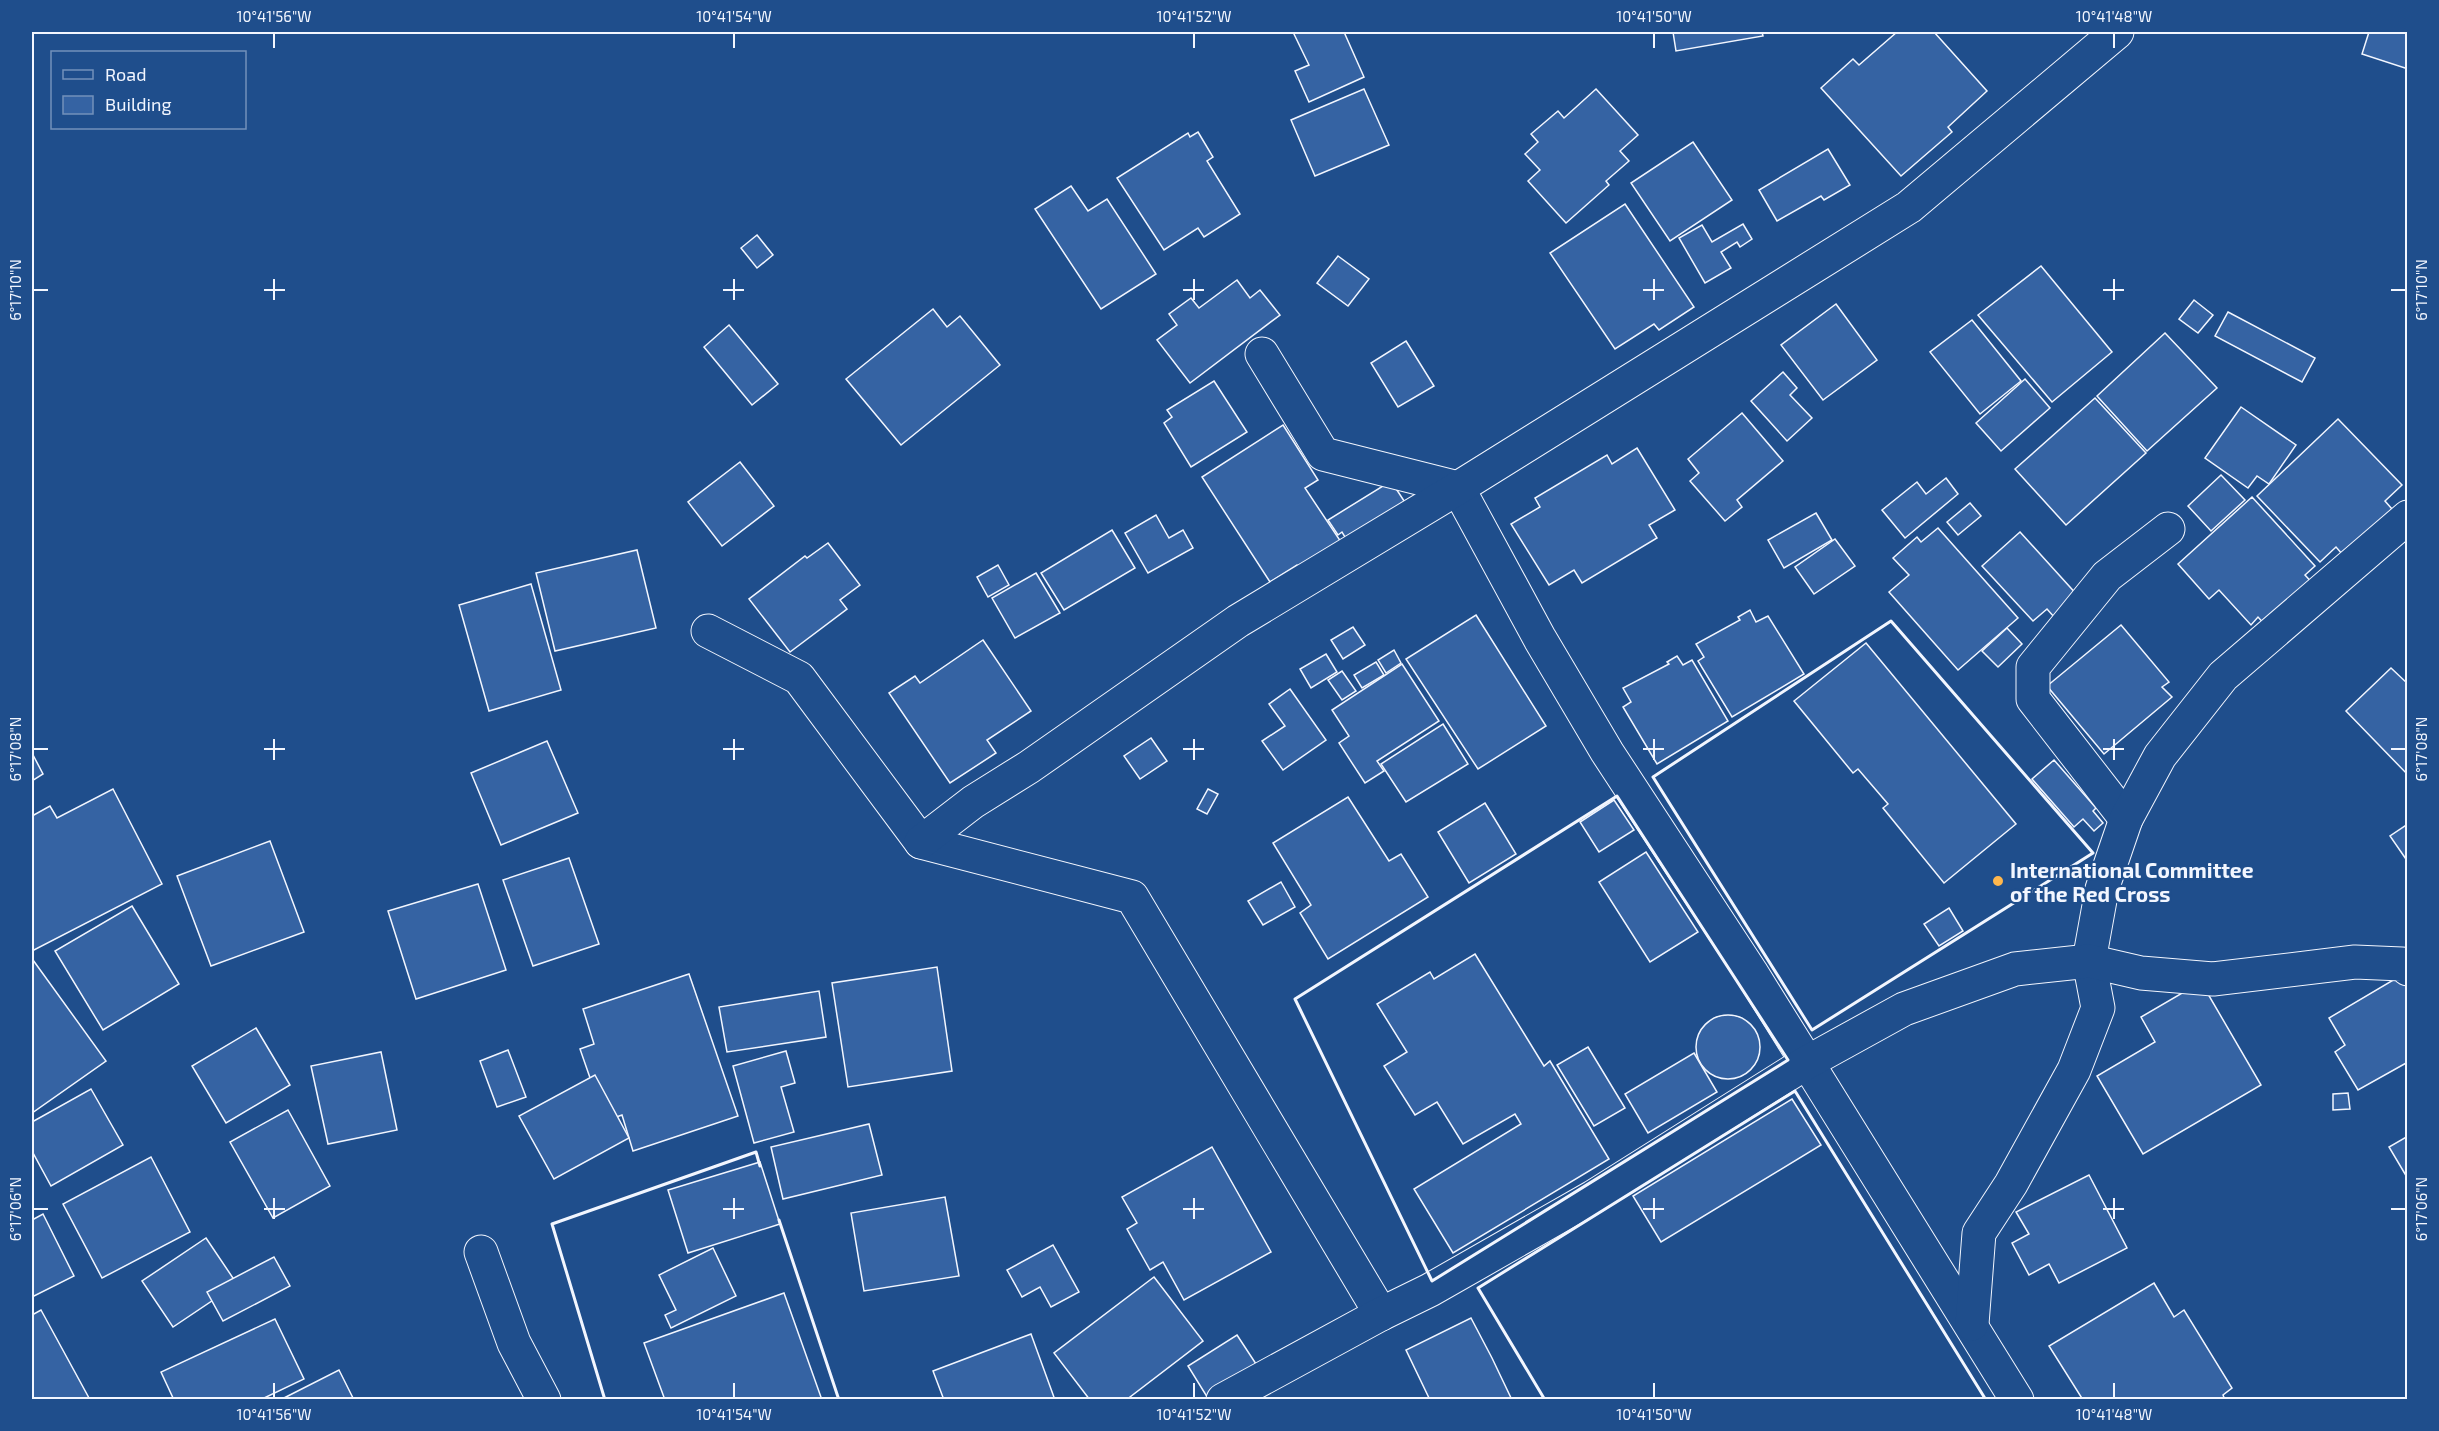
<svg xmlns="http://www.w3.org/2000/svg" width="2439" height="1431" font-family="'Exo 2',sans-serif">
	<rect width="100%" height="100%" fill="#1f4e8c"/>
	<!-- building -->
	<g fill="#3563a3" stroke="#f2f6ff" stroke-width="1.5">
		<path d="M1293,32H1344L1364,77L1309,102L1295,71L1309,65Z"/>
		<path d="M1673,32H1762L1763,36L1676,51Z"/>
		<path d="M1897,32H1934L1987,91L1948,127L1952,132L1901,176L1821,88L1853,59L1859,65Z"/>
		<path d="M2369,32H2408V69L2362,54Z"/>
		<path d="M1364,89L1389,145L1315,176L1291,120Z"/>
		<path d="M1596,89L1638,135L1620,151L1629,161L1606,181L1609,185L1566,223L1528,181L1540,170L1525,154L1538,142L1531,134L1558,111L1564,118Z"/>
		<path d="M1198,132L1213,157L1207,161L1240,214L1204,237L1198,228L1164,250L1117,178L1188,133L1190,137Z"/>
		<path d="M1693,142L1732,200L1670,241L1631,183Z"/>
		<path d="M1828,149L1850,185L1824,200L1821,196L1777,221L1759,190Z"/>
		<path d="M1071,186L1088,211L1107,199L1156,274L1101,309L1035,209Z"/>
		<path d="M1625,204L1694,307L1659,330L1654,324L1615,349L1550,253Z"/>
		<path d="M1743,224L1752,239L1740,247L1737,242L1721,252L1731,268L1705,283L1679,238L1702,225L1712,242Z"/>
		<path d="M757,235L773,255L757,268L741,248Z"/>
		<path d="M1338,256L1369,279L1348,306L1317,283Z"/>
		<path d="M2041,266L2112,352L2052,402L1978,315Z"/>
		<path d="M1237,280L1250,298L1260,290L1280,315L1190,383L1157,340L1177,325L1169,314L1191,298L1199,308Z"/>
		<path d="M2194,300L2213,315L2198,333L2179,319Z"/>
		<path d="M1836,304L1877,360L1823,400L1781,345Z"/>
		<path d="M933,309L947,327L960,316L1000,365L901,445L846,379Z"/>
		<path d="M2228,312L2315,358L2302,382L2215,336Z"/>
		<path d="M1972,320L2021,381L1980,414L1930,352Z"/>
		<path d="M729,325L778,384L752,405L704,347Z"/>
		<path d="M2165,333L2217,388L2147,451L2097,396Z"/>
		<path d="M1406,341L1434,386L1398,407L1371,363Z"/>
		<path d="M1783,372L1797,388L1790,395L1812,418L1787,441L1751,401Z"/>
		<path d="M2025,379L2050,408L2001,451L1976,423Z"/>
		<path d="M1214,381L1247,432L1191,467L1164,423L1172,417L1167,410Z"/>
		<path d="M2095,398L2146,453L2066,525L2015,469Z"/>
		<path d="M2241,407L2296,445L2269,484L2257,476L2248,488L2205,458Z"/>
		<path d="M1742,413L1783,461L1737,500L1742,507L1725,521L1690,481L1699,473L1688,459Z"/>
		<path d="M2338,419L2402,485L2385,501L2392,509L2343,555L2336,547L2320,562L2257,496Z"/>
		<path d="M1283,425L1318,480L1305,488L1343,545L1301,571L1297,565L1270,582L1202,477Z"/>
		<path d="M1637,448L1675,510L1649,525L1657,538L1582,583L1574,570L1549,585L1511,524L1540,507L1535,498L1607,455L1612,464Z"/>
		<path d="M740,462L774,506L722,546L688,502Z"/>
		<path d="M2221,475L2245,500L2211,531L2188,506Z"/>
		<path d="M1946,478L1958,494L1905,538L1882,510L1917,482L1926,494Z"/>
		<path d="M1391,481L1410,510L1351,547L1342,532L1338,535L1328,520Z"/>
		<path d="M2252,497L2315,566L2305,575L2316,587L2269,629L2258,617L2251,625L2219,590L2209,599L2178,564Z"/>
		<path d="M1970,503L1981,516L1958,535L1947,522Z"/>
		<path d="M1816,513L1832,540L1784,568L1768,540Z"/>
		<path d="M1156,515L1169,538L1183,530L1193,548L1148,573L1125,533Z"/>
		<path d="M1938,528L2018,618L1958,670L1889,592L1909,575L1893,558L1917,537L1921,542Z"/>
		<path d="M1112,530L1135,568L1064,610L1041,573Z"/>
		<path d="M2020,532L2079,597L2055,618L2047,609L2033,621L1982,566Z"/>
		<path d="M1835,539L1855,566L1814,594L1795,567Z"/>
		<path d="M828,543L860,585L840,600L847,609L790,652L749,599L805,556L807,558Z"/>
		<path d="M637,550L656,628L555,651L536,573Z"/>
		<path d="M998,565L1009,585L988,597L977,577Z"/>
		<path d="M1036,573L1060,613L1015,638L992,598Z"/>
		<path d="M531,584L561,690L489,711L459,605Z"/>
		<path d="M1750,610L1756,622L1768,616L1804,674L1732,717L1698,661L1704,657L1696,644L1740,620L1738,617Z"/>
		<path d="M1476,615L1546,726L1478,769L1406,659Z"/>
		<path d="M2121,625L2169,682L2162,687L2172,697L2104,754L2047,686Z"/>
		<path d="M1353,627L1365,645L1343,659L1331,640Z"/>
		<path d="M2007,628L2022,644L1998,667L1982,651Z"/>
		<path d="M983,640L1031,711L987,740L996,753L950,783L889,693L915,676L920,683Z"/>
		<path d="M1866,643L2016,824L1944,883L1883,808L1888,804L1858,769L1853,773L1794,701Z"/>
		<path d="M1394,650L1401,663L1386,673L1378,660Z"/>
		<path d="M1326,654L1337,672L1311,688L1300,669Z"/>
		<path d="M1677,656L1683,665L1692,660L1728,721L1657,764L1623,707L1631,702L1623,688L1669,664L1667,662Z"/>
		<path d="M1376,662L1384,675L1362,688L1354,675Z"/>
		<path d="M1402,664L1439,721L1377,761L1384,771L1365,783L1339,743L1349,736L1332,710Z"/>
		<path d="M2391,668L2408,684V775L2346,711Z"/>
		<path d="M1342,671L1356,691L1342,700L1328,680Z"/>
		<path d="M1290,689L1326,740L1283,770L1262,741L1285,726L1269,704Z"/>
		<path d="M1443,724L1468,764L1406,802L1381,764Z"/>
		<path d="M1151,738L1167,761L1140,779L1124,756Z"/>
		<path d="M547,741L578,813L501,845L471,773Z"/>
		<path d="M32,753L43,774L32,781Z"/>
		<path d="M2054,760L2096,808L2093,811L2103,823L2094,831L2083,819L2074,827L2032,779Z"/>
		<path d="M113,789L162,884L32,951V816L50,806L57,818Z"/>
		<path d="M1208,789L1218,794L1207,814L1197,809Z"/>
		<path d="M1348,797L1389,861L1401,854L1428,897L1328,959L1300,913L1311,905L1273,843Z"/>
		<path d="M1614,800L1634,830L1599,852L1580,822Z"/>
		<path d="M1485,803L1516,854L1469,883L1438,832Z"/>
		<path d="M2408,824V862L2390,836Z"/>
		<path d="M270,841L304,932L211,966L177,876Z"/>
		<path d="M1646,852L1698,932L1650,962L1599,882Z"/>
		<path d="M569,858L599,944L533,966L503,880Z"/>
		<path d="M1281,882L1295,907L1263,925L1248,901Z"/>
		<path d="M478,884L506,970L416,999L388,911Z"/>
		<path d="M132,906L179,984L103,1030L55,951Z"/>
		<path d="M1949,908L1963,931L1939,946L1924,924Z"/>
		<path d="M1475,954L1544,1066L1550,1061L1609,1159L1453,1253L1414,1189L1521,1124L1515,1114L1463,1144L1437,1102L1415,1115L1384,1066L1407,1052L1377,1004L1430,972L1434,979Z"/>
		<path d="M33,960L106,1061L32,1113V961Z"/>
		<path d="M937,967L952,1071L848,1087L832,983Z"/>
		<path d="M689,974L738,1116L633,1151L622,1115L605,1121L580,1049L594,1044L583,1009Z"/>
		<path d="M2400,976L2408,988V1062L2358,1090L2335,1052L2345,1045L2329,1018Z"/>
		<path d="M2201,982L2261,1085L2143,1154L2097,1076L2155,1042L2141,1017Z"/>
		<path d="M819,991L826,1037L727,1052L719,1007Z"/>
		<circle cx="1728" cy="1047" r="32"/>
		<path d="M256,1028L290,1085L226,1123L192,1066Z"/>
		<path d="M1588,1047L1625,1108L1594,1126L1557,1065Z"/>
		<path d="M508,1050L526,1097L497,1107L480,1061Z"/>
		<path d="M786,1051L795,1083L781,1087L794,1132L754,1143L733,1066Z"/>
		<path d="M381,1052L397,1130L328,1144L311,1066Z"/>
		<path d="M1694,1053L1717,1092L1648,1133L1625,1094Z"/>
		<path d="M595,1075L629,1138L554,1179L519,1116Z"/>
		<path d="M91,1089L123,1145L51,1186L32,1151V1122Z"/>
		<path d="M2348,1093L2350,1109L2333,1110V1094Z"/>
		<path d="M1792,1099L1821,1145L1661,1242L1633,1196Z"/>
		<path d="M288,1110L330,1186L273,1218L230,1142Z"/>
		<path d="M869,1124L882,1175L783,1199L771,1147Z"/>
		<path d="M2408,1136V1179L2389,1147Z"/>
		<path d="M1212,1147L1271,1252L1184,1300L1163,1262L1150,1270L1127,1229L1137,1223L1122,1197Z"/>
		<path d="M151,1157L190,1232L102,1278L63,1204Z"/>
		<path d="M760,1162L780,1224L688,1253L668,1190Z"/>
		<path d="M2089,1175L2127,1248L2059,1283L2049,1264L2029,1275L2012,1243L2029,1234L2016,1212Z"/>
		<path d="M945,1197L959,1276L864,1291L851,1213Z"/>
		<path d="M43,1214L74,1276L32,1297V1220Z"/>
		<path d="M206,1238L237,1284L173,1327L142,1281Z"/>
		<path d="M1053,1245L1079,1292L1051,1307L1040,1287L1022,1297L1007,1270Z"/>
		<path d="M713,1248L736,1296L671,1328L665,1315L676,1310L659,1275Z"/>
		<path d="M274,1257L290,1286L223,1321L207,1292Z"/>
		<path d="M1154,1277L1203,1341L1126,1400H1090L1054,1353Z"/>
		<path d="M2154,1283L2174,1317L2184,1310L2232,1388L2223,1395L2225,1400H2083L2049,1346Z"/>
		<path d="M784,1293L822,1400H665L644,1343Z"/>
		<path d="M41,1310L89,1398L86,1400H32V1315Z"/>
		<path d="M1471,1318L1492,1358L1512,1400H1430L1406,1350Z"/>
		<path d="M275,1319L304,1379L260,1400H174L161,1372Z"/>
		<path d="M1031,1334L1055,1400H944L933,1371Z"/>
		<path d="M1237,1335L1260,1370L1209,1400L1188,1366Z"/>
		<path d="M339,1370L354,1400H280Z"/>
	</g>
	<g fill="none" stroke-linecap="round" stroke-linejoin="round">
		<defs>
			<g id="street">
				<path d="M1262,354L1323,454L1458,488L1540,639L1607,752L1751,972L2017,1400"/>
				<path d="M708,631L799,678L921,842L1132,897L1381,1314"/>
				<path d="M2126,819L2033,699V667L2107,576L2168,529"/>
				<path d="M921,842L973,802L1029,767L1238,621L1458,488L1909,207L2117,32"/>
				<path d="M481,1252L514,1343L544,1400"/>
				<path d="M1972,1324L1979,1233L2011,1184L2074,1070L2098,1008L2089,961L2102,889L2126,819L2160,756L2223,676L2408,517"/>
				<path d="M1223,1400L1381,1314L1430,1290L1593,1197L1806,1063L1904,1009L2015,969L2089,961L2141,973L2213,979L2355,962L2402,964L2408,969"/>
			</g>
		</defs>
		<!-- street casing -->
		<use href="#street" stroke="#f2f6ff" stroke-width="35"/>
		<!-- street -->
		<use href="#street" stroke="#1f4e8c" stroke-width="33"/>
		<!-- wall -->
		<g stroke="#f2f6ff" stroke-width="3">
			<path d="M1891,621L2093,853L1812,1030L1653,777Z"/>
			<path d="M1617,796L1788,1060L1432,1281L1295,999Z"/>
			<path d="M779,1220L839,1400"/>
			<path d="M605,1400L552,1224L756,1152L760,1166"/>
			<path d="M1545,1400L1478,1288L1795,1091L1986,1400"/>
		</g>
	</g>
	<!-- ticks -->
	<path fill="none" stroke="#f2f6ff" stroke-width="2" d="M274,33V48M734,33V48M1194,33V48M1654,33V48M2114,33V48M274,279V300M734,279V300M1194,279V300M1654,279V300M2114,279V300M33,290H48M264,290H285M723,290H744M1183,290H1204M1643,290H1664M2103,290H2124M2391,290H2406M274,739V760M734,739V760M1194,739V760M1654,739V760M2114,739V760M33,749H48M264,749H285M723,749H744M1183,749H1204M1643,749H1664M2103,749H2124M2391,749H2406M274,1198V1219M734,1198V1219M1194,1198V1219M1654,1198V1219M2114,1198V1219M33,1209H48M264,1209H285M723,1209H744M1183,1209H1204M1643,1209H1664M2103,1209H2124M2391,1209H2406M274,1383V1398M734,1383V1398M1194,1383V1398M1654,1383V1398M2114,1383V1398"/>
	<!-- markers -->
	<circle fill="#ffb74d" stroke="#1f4e8c" stroke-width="2" cx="1998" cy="881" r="6"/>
	<g text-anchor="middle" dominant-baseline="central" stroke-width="4.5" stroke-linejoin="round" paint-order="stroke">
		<!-- poi labels -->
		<g font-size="21" font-weight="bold" fill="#f2f6ff" stroke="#1f4e8c" text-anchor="start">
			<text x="2010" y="869">International Committee<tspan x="2010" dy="24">of the Red Cross</tspan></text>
		</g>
	</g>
	<!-- border -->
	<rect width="2439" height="1431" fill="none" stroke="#1f4e8c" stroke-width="66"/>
	<!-- legend -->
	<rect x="51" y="51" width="195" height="78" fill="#1f4e8c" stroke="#7391ba" stroke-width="1.5"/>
	<rect x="63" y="70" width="30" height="9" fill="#1f4e8c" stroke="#7391ba" stroke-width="1.5"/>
	<text x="105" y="81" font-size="18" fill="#f2f6ff">Road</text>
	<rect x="63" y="96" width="30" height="18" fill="#3563a3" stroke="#7391ba" stroke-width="1.5"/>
	<text x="105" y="111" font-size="18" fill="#f2f6ff">Building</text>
	<rect x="33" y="33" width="2373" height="1365" fill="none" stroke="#f2f6ff" stroke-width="2"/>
	<g font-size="15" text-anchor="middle" fill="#f2f6ff">
		<text x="274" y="22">10°41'56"W</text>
		<text x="734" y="22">10°41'54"W</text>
		<text x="1194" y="22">10°41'52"W</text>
		<text x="1654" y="22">10°41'50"W</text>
		<text x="2114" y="22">10°41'48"W</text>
		<text transform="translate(16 290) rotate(-90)" y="5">6°17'10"N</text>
		<text transform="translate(2422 290) rotate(-90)" y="5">6°17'10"N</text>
		<text transform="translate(16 749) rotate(-90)" y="5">6°17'08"N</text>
		<text transform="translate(2422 749) rotate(-90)" y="5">6°17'08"N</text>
		<text transform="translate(16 1209) rotate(-90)" y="5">6°17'06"N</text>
		<text transform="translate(2422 1209) rotate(-90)" y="5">6°17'06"N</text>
		<text x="274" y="1420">10°41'56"W</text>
		<text x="734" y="1420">10°41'54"W</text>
		<text x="1194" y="1420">10°41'52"W</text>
		<text x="1654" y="1420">10°41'50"W</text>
		<text x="2114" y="1420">10°41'48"W</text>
	</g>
</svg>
